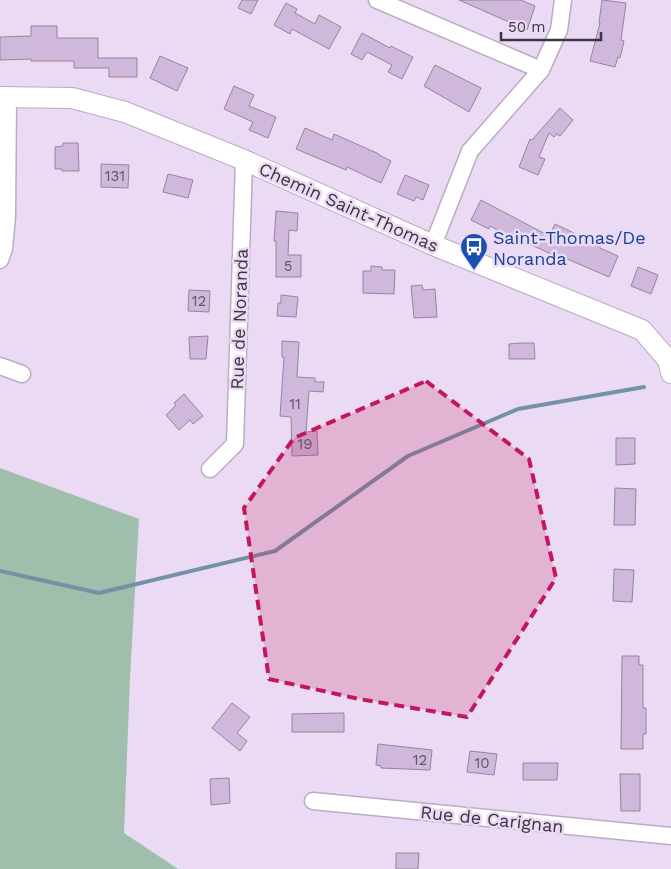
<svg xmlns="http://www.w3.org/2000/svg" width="671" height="869" font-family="'Work Sans',sans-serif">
	<rect width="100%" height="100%" fill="#ebdaf3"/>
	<!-- green -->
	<path fill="#a0beac" d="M0,468L139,519L130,678L124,833L178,869H0Z"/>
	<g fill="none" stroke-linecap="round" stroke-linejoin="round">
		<!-- stream -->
		<path stroke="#7591a6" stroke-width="4" d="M0,571L99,593L275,551L408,456L518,409L644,387"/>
	</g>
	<!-- building -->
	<g fill="#d0b7dc" stroke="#94859b">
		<path d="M242,0H258L251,14L238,8Z"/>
		<path d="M459,0H521L535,6L527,30Z"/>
		<path d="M602,0L626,3L621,40L624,41L620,58L618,57L615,67L590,61L600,23H599Z"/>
		<path d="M286,3L297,9L295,13L315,24L319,15L341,27L329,49L292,29L290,34L274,25Z"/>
		<path d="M31,26H57V38H98V58H137V77H109V68H74V61H31V59L0,60V37L31,36Z"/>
		<path d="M362,33L390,48L391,46L413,57L402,79L388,72L392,65L367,52L362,60L351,54Z"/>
		<path d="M160,56L188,68L177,91L150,78Z"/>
		<path d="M435,65L481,88L469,112L424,86Z"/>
		<path d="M234,86L254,95L249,106L276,117L268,138L249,130L253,122L224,109Z"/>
		<path d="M560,108L573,120L560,136L557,134L554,137L549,133L539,157L545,159L538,175L519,167L530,139L532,140Z"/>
		<path d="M305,128L332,140L334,134L379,154V155L391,161L381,183L347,167L346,170L296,149Z"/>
		<path d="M63,143H78L79,171H62V169H55V147L63,146Z"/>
		<path d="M101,164L129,165L128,188L101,187Z"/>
		<path d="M168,174L193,180L188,198L163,192Z"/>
		<path d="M405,175L429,185L423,200L416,197L414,201L397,194Z"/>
		<path d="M481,200L549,236L555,224L576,234V235L600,246V248L618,256L609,277L565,258L564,260L527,243L526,245L490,226L489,229L471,220Z"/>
		<path d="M276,211L298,213L297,231L289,230L288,255H301V277H276V241H274Z"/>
		<path d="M371,266L382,267V270H395L394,294L363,293V271H371Z"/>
		<path d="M638,267L658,275L651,294L631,286Z"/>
		<path d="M422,285L423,290L435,289L437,317L414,318L411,286Z"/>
		<path d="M189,290L210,291L209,312L188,311Z"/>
		<path d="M281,295L298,297L296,317L277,316L278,303H281Z"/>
		<path d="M208,336L206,359H190L189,337Z"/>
		<path d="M282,341L299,342L297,377L315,378V382H324L323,392L309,391L306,432L317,431L318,455L292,456L291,417L280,416L284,357H282Z"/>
		<path d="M521,343H534L535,359H509V344Z"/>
		<path d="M184,394L203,416L193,424L190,420L179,430L166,415L176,405L174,403Z"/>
		<path d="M616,438H635V464L616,465Z"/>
		<path d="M615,488L636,489L635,525H614Z"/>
		<path d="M614,569L634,570L632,602L613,601Z"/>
		<path d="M622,656H639V665H643V708H646V734H643V749H621Z"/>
		<path d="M232,703L250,717L237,733L247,741L240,751L212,728Z"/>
		<path d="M344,713V732H292V714Z"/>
		<path d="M378,744L432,750L430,770L381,768V766L376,765Z"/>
		<path d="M470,751L497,754L494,775L467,772Z"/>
		<path d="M523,763H558L557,780H523Z"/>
		<path d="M620,774H640V811H621Z"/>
		<path d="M229,778L230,803L211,805L210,779Z"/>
		<path d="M396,853H419L418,869H396Z"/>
	</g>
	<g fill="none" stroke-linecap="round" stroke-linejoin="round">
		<defs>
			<g id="minor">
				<path d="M377,0L541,70"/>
				<path d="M433,245L470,151L541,70L559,30L563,0"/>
				<path d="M0,260L4,249L7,216L8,97"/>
				<path d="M0,366L22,374"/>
				<path d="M210,469L235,444L244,160"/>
				<path d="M313,801L671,836"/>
			</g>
			<path id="tertiary" d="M0,97L72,98L125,112L244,160L433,245L642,330L668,360L671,373"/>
		</defs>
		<!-- minor casing -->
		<use href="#minor" stroke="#bbabc3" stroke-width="19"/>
		<!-- tertiary casing -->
		<use href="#tertiary" stroke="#bbabc3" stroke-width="22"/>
		<!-- minor -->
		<use href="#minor" stroke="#fff" stroke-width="16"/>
		<!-- tertiary -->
		<use href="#tertiary" stroke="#fff" stroke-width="20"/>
	</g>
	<!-- marked area -->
	<path fill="#c2185b" fill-opacity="0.2" stroke="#c2185b" stroke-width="4" stroke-dasharray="10 6" stroke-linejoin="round" d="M426,381L529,459L556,578L467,717L359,699L269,679L244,508L294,438Z"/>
	<!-- icons -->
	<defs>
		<symbol id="bus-pin" viewBox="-11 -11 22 30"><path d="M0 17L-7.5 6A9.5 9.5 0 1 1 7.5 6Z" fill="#1a4fb4" stroke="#ebdaf3"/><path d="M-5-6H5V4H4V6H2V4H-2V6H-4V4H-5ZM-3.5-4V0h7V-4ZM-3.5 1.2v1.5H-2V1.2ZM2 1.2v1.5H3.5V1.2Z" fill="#fff"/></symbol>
	</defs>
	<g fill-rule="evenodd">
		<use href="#bus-pin" x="458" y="231" width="32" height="43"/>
	</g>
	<g text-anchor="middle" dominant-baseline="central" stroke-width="5" stroke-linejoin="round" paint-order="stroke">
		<!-- number labels -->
		<g font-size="15" fill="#625667">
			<text x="115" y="176">131</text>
			<text x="288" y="266">5</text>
			<text x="199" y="301">12</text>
			<text x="295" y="404">11</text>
			<text x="305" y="444">19</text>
			<text x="420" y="760">12</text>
			<text x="482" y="763">10</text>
		</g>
		<!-- street labels -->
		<g font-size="18" fill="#3d3640" stroke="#ebdaf3">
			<text transform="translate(349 207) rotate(24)">Chemin Saint-Thomas</text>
			<text transform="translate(239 319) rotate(-88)">Rue de Noranda</text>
			<text transform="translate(492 819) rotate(6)">Rue de Carignan</text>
		</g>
		<!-- transit labels -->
		<g font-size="18" fill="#164399" stroke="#ebdaf3" text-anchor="start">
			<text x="493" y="237">Saint-Thomas/De<tspan x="493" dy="21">Noranda</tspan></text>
		</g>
	</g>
	<!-- scale -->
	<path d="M501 32v8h100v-8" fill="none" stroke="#3d3640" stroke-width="2.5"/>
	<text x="508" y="32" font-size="15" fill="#3d3640" stroke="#ebdaf3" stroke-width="4" paint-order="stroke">50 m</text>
</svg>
